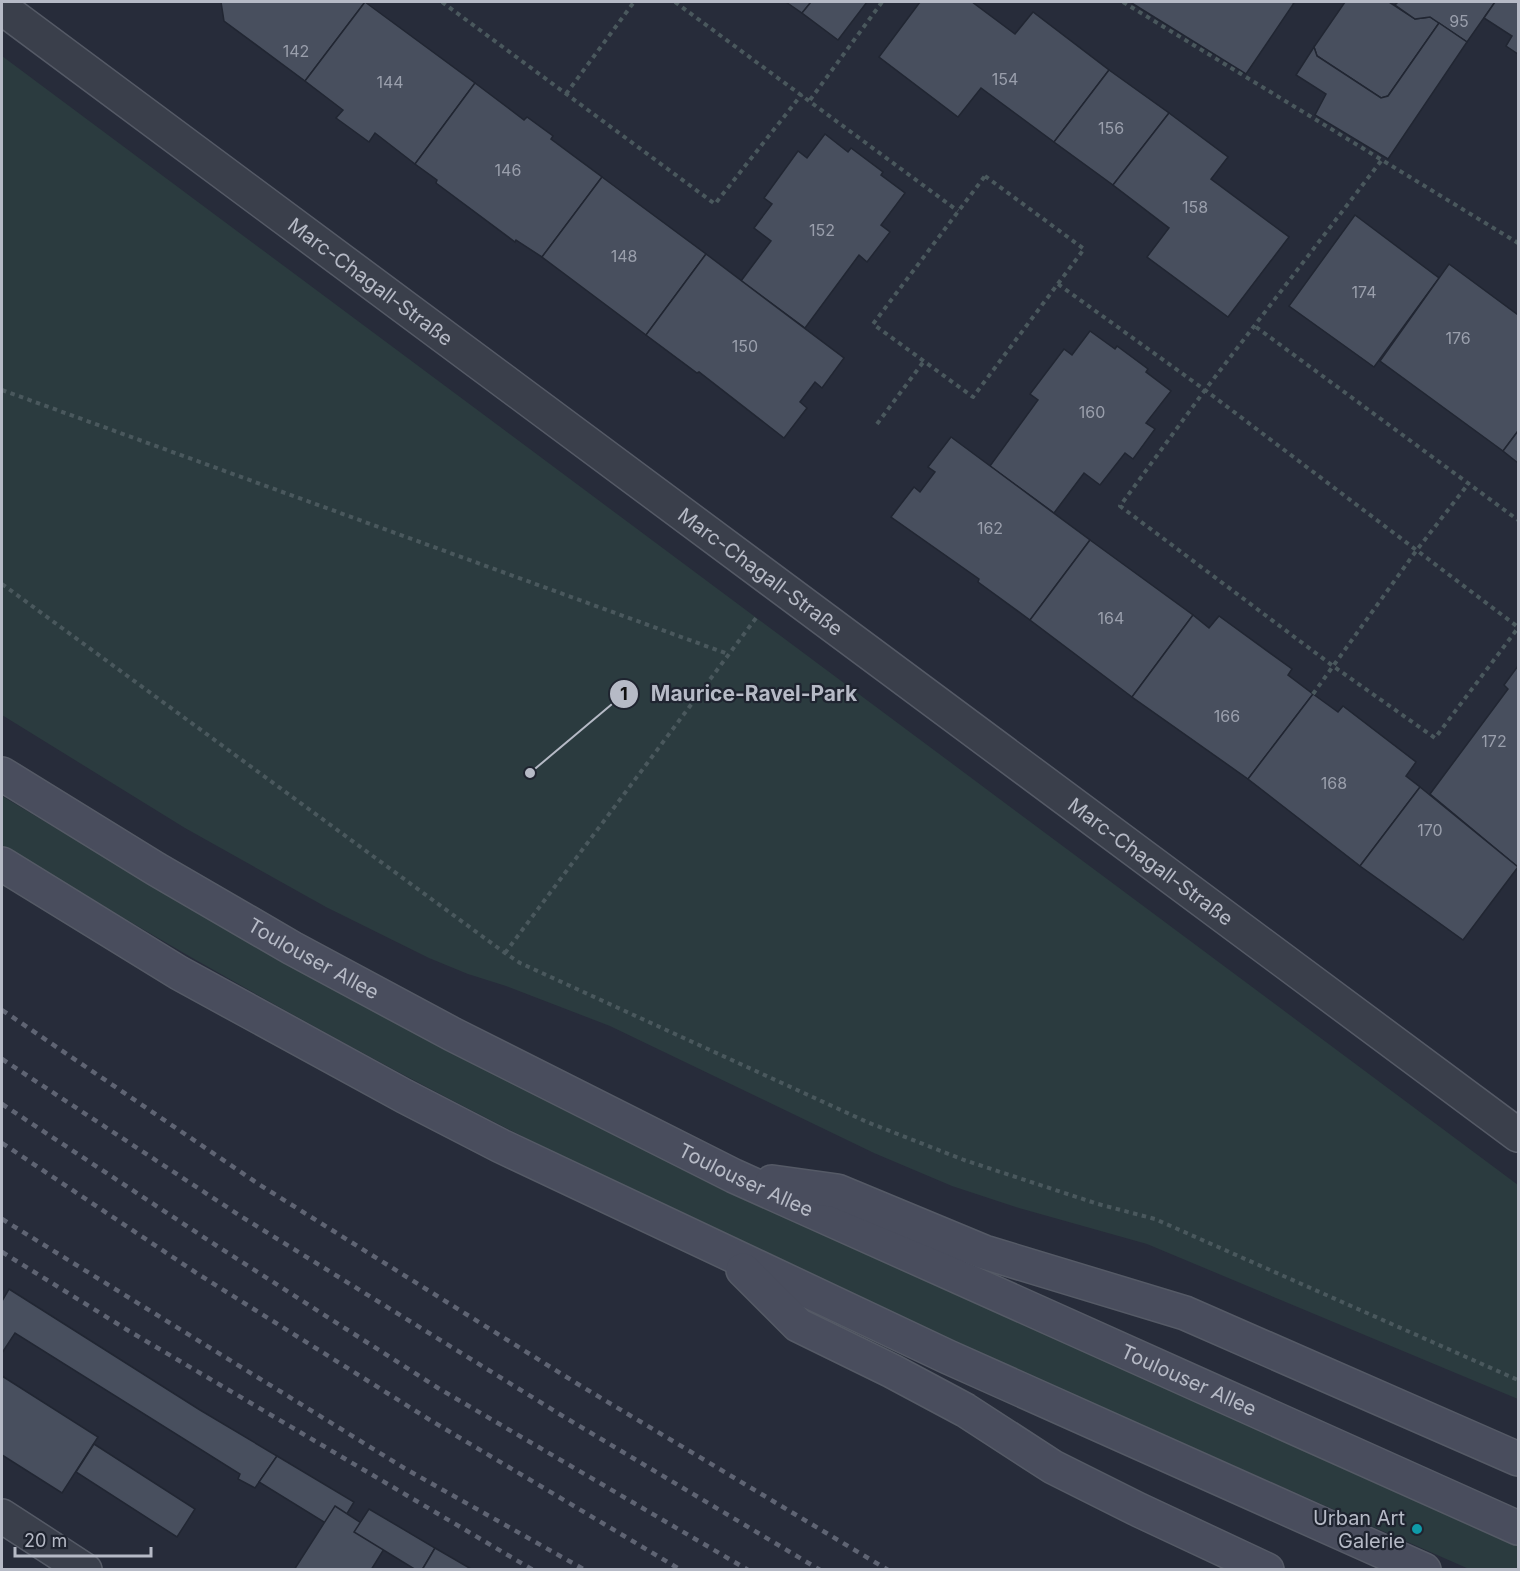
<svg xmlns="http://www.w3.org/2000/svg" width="1520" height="1571" font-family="Inter,sans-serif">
	<rect width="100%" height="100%" fill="#272c3a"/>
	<!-- green -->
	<g fill="#2b3b3f">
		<path d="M2,56L1518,1185V1399L1147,1244L1019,1208L952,1186L874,1153L610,1026L506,986L468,974L429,958L326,907L185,828L2,715Z"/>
		<path d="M2,796L207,918L395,1022L646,1151L768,1209L1518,1545V1569H1469C1145,1426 819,1287 504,1127C333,1040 166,945 2,845Z"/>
	</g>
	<!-- building -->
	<g fill="#484f5e" stroke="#212632" stroke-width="1.5">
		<path d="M221,2H365L305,81L224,21Z"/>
		<path d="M365,2L475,83L415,164L375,133L369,142L336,118L343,110L305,81Z"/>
		<path d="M786,2H811L802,13Z"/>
		<path d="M811,2H867L838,40L802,13Z"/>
		<path d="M920,2H972L1015,34L1033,12L1109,70L1054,142L981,88L958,117L879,57Z"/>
		<path d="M1130,2H1291L1294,3L1246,74Z"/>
		<path d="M1345,2H1389L1415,19L1430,17L1439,23L1388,96L1381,98L1317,56L1314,47Z"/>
		<path d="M1398,2H1495L1467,42L1430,17L1415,19L1395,5Z"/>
		<path d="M1495,2H1518V54L1506,46L1512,36L1484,18Z"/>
		<path d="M1439,23L1467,42L1388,159L1315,115L1326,94L1296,75L1314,47L1317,56L1381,98L1388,96Z"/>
		<path d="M1109,70L1169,113L1113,185L1054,142Z"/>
		<path d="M475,83L524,120L527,117L553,136L551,139L602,177L542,257L516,240L515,242L436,183L437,180L415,164Z"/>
		<path d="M1169,113L1228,157L1211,179L1289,237L1228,317L1147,257L1169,228L1113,185Z"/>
		<path d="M825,134L848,152L851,148L883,172L881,175L905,193L881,225L890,232L867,262L859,255L805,328L741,281L771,241L754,228L772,204L764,198L798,151L807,158Z"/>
		<path d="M602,177L706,254L646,335L542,257Z"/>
		<path d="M1355,215L1439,278L1374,367L1289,306Z"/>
		<path d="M706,254L844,358L822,388L815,382L800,402L807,408L784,438L699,372L697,373L646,335Z"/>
		<path d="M1449,264L1518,315V431L1503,451L1380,361Z"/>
		<path d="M1090,331L1115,349L1117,346L1148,369L1146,372L1171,391L1146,423L1155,429L1133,459L1125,453L1100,485L1084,473L1054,513L990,466L1038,400L1030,394L1064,349L1072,355Z"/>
		<path d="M1518,431V463L1503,451Z"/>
		<path d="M951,437L1090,540L1030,620L978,582L979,579L891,517L914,487L920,492L935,472L928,467Z"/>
		<path d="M1090,540L1193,615L1132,697L1030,620Z"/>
		<path d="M1193,615L1209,628L1219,616L1292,669L1288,675L1313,694L1248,779L1132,697Z"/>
		<path d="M1518,666V867L1430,794L1508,689L1504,685Z"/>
		<path d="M1313,694L1338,712L1343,706L1416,762L1406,776L1420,787L1360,866L1248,779Z"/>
		<path d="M1420,787L1518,867L1463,940L1360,866Z"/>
		<path d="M9,1289L200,1410L277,1456L255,1488L238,1479L240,1474L15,1333L2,1353V1301Z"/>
		<path d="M2,1376L98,1437L62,1493L2,1455Z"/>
		<path d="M94,1444L195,1509L177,1537L76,1472Z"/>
		<path d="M277,1456L354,1502L337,1530L259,1482Z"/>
		<path d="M335,1506L389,1541L371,1570H294Z"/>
		<path d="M369,1509L435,1548L422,1570H416L354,1532Z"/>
		<path d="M435,1548L473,1570H422Z"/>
	</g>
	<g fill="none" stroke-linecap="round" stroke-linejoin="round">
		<defs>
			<g id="minor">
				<path id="s1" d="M2,8L1518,1135"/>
				<path d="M2,1516L85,1570"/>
			</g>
			<g id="secondary">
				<path id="s2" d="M2,774L156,869L292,948L452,1034L734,1176L1518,1528"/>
				<path d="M2,864L179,973L404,1096L501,1146L948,1357L1424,1570"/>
				<path d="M772,1182L837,1191L984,1252L1185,1313L1518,1459"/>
				<path d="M743,1270L798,1325L892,1371L965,1410L1053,1467L1139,1510L1267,1570"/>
			</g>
		</defs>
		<!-- minor casing -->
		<use href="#minor" stroke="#555a66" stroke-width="36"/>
		<!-- secondary casing -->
		<use href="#secondary" stroke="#555a66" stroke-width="36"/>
		<!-- path -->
		<g stroke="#4a585d" stroke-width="4" stroke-dasharray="4.5 4.5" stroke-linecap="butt">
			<path d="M442,2L715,204L802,94"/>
			<path d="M675,2L958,211"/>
			<path d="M1123,2L1518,243"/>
			<path d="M566,94L634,2"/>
			<path d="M810,100L882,2"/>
			<path d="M1381,161L1205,390L1120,506L1333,666L1435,738L1518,628"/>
			<path d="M985,176L1084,249L973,397L873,324Z"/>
			<path d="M1058,284L1205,390L1518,627"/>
			<path d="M1256,327L1518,520"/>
			<path d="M2,390L728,654"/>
			<path d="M877,424L924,361"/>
			<path d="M2,584L505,953L520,963L867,1122L964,1160L1098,1204L1155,1219L1518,1380"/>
			<path d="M1313,694L1416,551L1469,483"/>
			<path d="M505,953L756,618"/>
		</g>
		<!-- minor -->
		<use href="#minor" stroke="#3a3f4b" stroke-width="33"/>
		<!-- secondary -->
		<use href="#secondary" stroke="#494d5d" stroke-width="33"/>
		<!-- rail -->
		<g stroke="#5f6473" stroke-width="4.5" stroke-dasharray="6 6" stroke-linecap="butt">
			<path d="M2,1010L260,1185L576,1383L888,1570"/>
			<path d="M2,1059L242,1217L561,1415L820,1570"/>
			<path d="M2,1104L217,1246L438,1388L748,1570"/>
			<path d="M2,1143L198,1274L430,1420L681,1570"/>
			<path d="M2,1219L404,1468L585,1570"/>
			<path d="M2,1252L129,1331L533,1570"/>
		</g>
	</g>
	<!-- markers -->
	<circle fill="#0f9aa8" stroke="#1f2430" stroke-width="2" cx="1417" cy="1529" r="6"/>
	<g text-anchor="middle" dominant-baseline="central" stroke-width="4.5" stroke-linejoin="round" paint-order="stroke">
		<!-- number labels -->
		<g font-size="16" fill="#9a9fac">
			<text x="1459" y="21">95</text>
			<text x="296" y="51">142</text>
			<text x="1005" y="79">154</text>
			<text x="390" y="82">144</text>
			<text x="1111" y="128">156</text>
			<text x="508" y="170">146</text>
			<text x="1195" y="207">158</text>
			<text x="822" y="230">152</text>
			<text x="624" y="256">148</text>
			<text x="1364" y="292">174</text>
			<text x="1458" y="338">176</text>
			<text x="745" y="346">150</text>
			<text x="1092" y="412">160</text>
			<text x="990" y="528">162</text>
			<text x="1111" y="618">164</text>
			<text x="1227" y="716">166</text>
			<text x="1494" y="741">172</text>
			<text x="1334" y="783">168</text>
			<text x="1430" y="830">170</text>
		</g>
		<!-- street labels -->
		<g font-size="20" fill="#b6bac6" stroke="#1f2430">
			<text stroke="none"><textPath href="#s1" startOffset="459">Marc-Chagall-Straße</textPath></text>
			<text stroke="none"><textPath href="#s1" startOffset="945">Marc-Chagall-Straße</textPath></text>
			<text stroke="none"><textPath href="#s1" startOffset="1431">Marc-Chagall-Straße</textPath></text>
			<text stroke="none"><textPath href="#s2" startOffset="362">Toulouser Allee</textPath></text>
			<text stroke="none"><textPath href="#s2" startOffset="848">Toulouser Allee</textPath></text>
			<text stroke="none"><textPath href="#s2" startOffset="1334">Toulouser Allee</textPath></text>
		</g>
		<!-- poi labels -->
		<g font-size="20" fill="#b6bac6" stroke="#1f2430" text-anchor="end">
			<text x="1405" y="1518">Urban Art<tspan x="1405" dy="23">Galerie</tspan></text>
		</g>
	</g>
	<!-- callouts -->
	<path fill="none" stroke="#b6bac6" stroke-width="2" d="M530 773L624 694"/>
	<g fill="#b6bac6" stroke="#1f2430" stroke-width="2">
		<circle cx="530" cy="773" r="6"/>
		<circle cx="624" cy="694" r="15"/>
	</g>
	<g font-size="18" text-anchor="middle" font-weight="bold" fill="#111">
		<text x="624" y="700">1</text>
	</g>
	<g font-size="21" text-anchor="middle" font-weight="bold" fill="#b6bac6" stroke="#1f2430" stroke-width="4.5" stroke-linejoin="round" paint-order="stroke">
		<text x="754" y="701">Maurice-Ravel-Park</text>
	</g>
	<!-- border -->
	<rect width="1520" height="1571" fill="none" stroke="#b6bac6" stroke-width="6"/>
	<!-- scale -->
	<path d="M15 1547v9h136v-9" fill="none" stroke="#b6bac6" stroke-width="3"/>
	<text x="24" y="1547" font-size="18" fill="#b6bac6" stroke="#1f2430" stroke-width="4.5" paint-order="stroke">20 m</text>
</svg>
